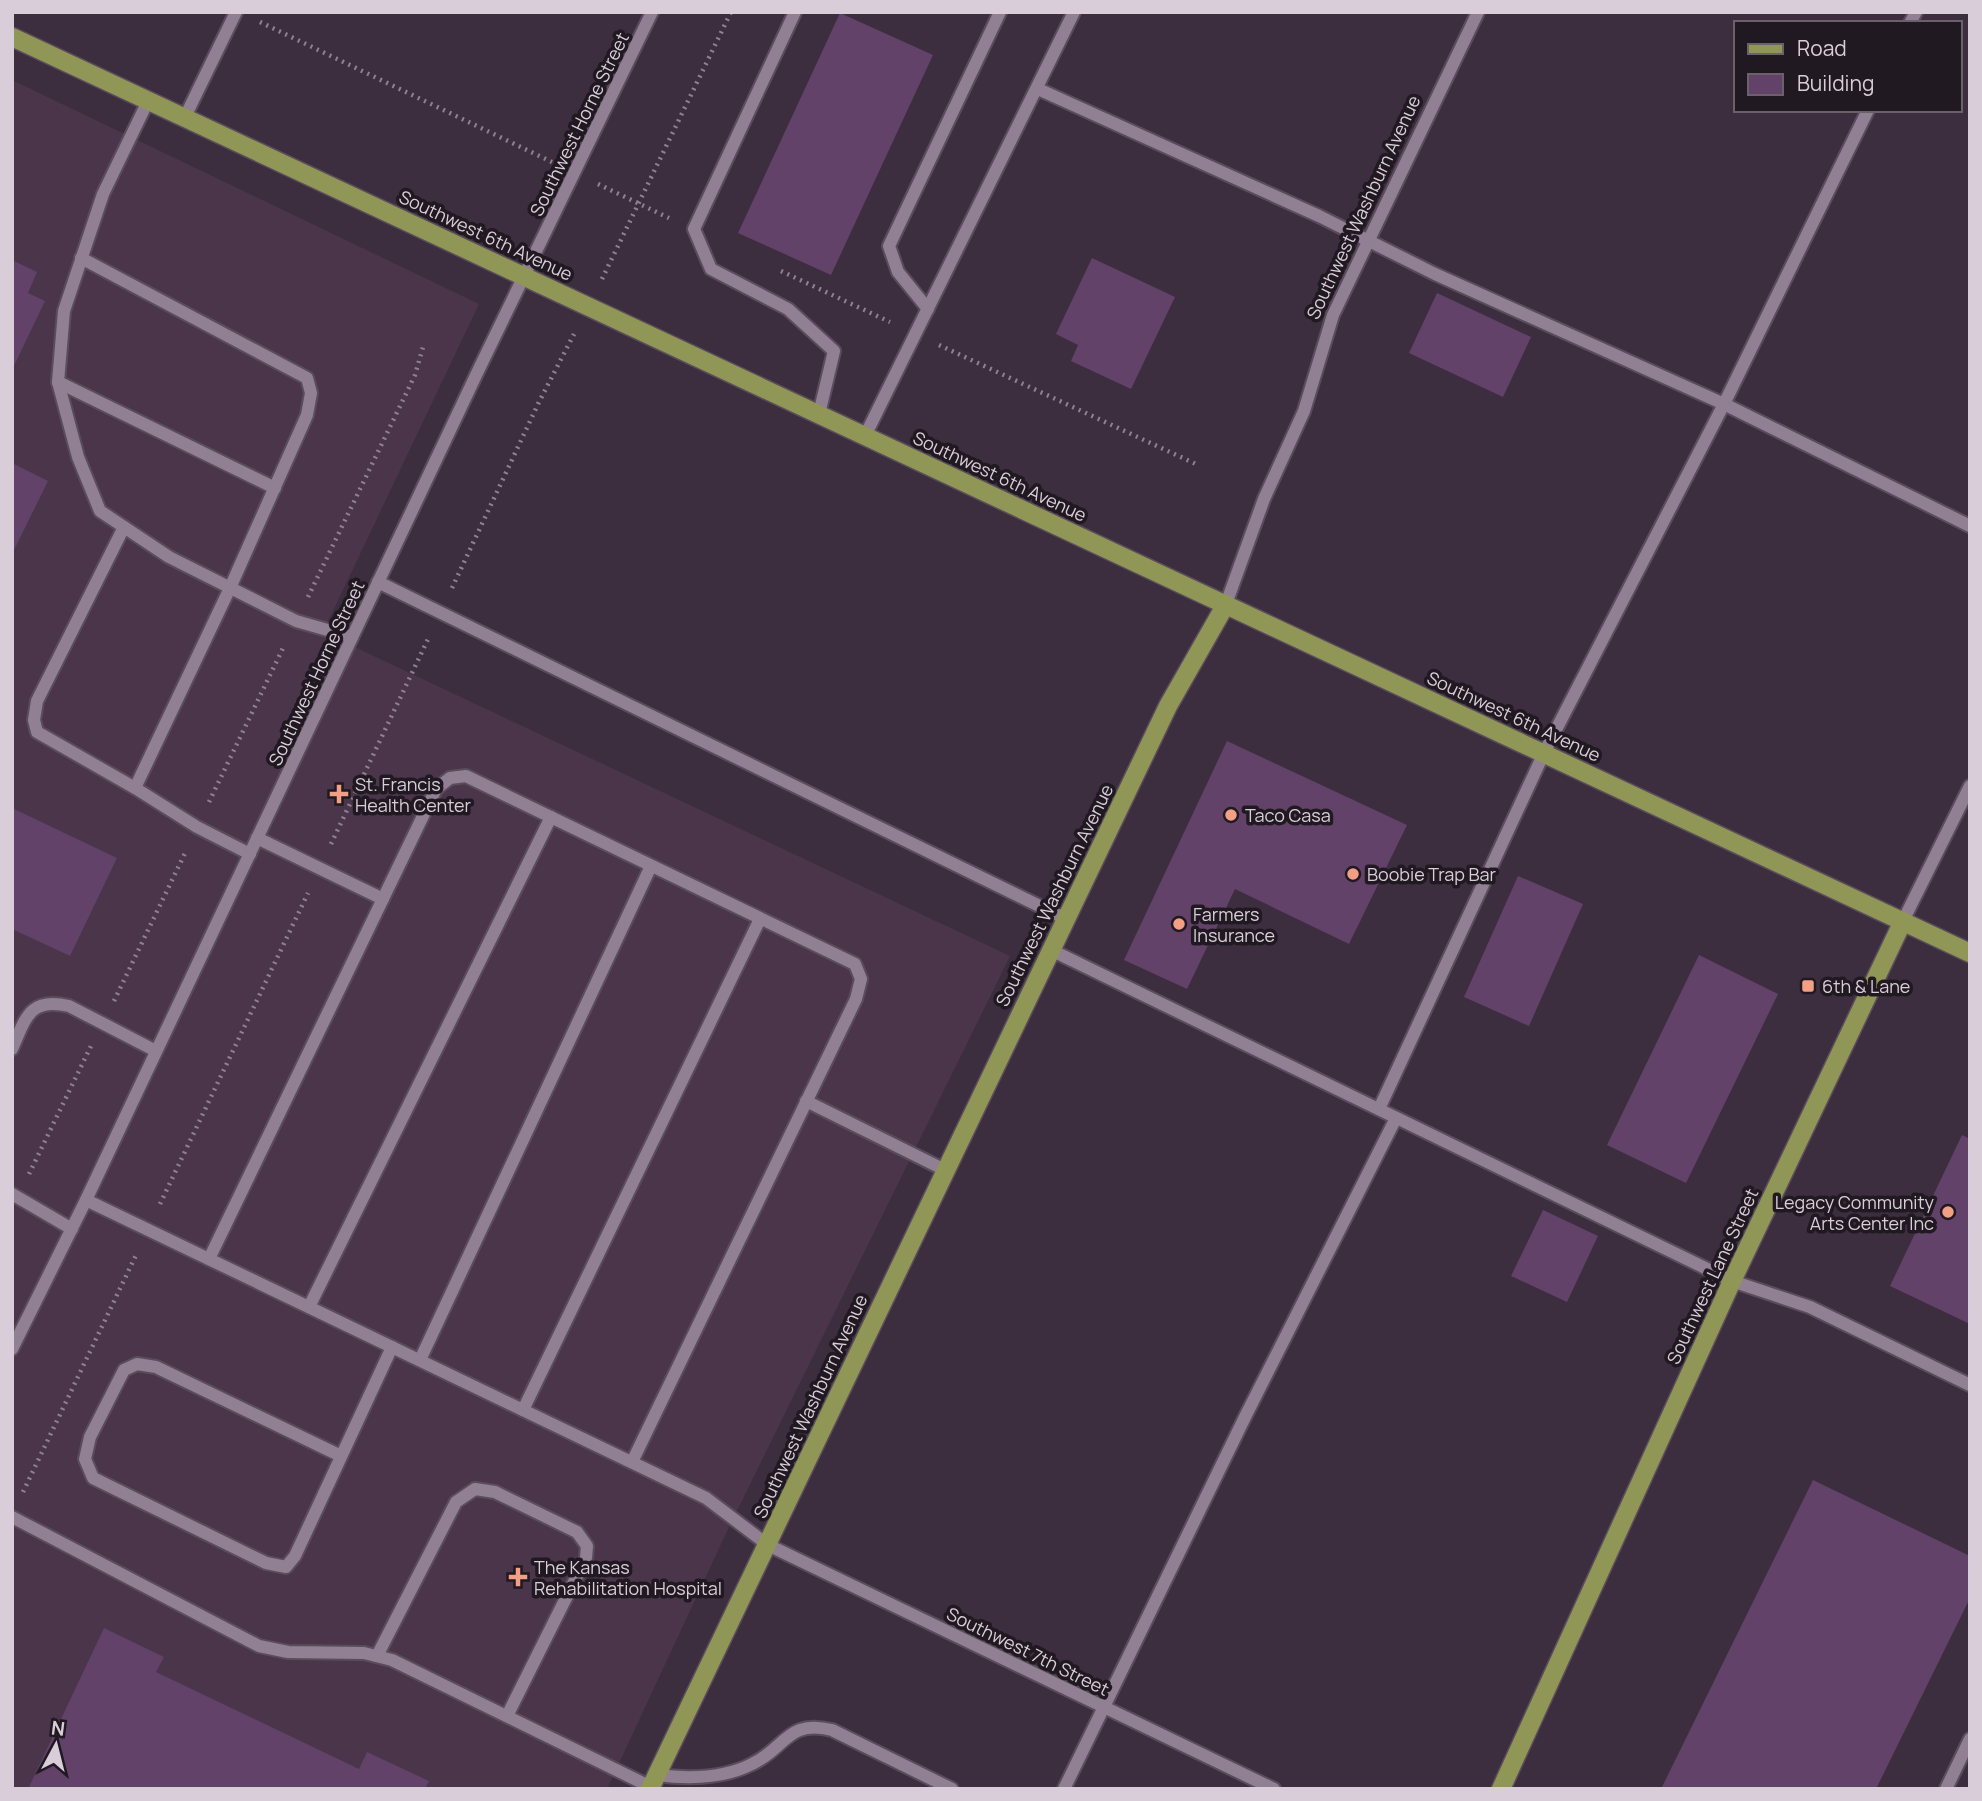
<svg xmlns="http://www.w3.org/2000/svg" width="1982" height="1801" font-family="Manrope,sans-serif">
	<rect width="100%" height="100%" fill="#3d2e3f"/>
	<!-- built -->
	<path fill="#4a354b" d="M12,80L479,304L323,632L1010,956L729,1527L607,1789H12Z"/>
	<!-- building -->
	<g fill="#624269">
		<path d="M840,13L933,55L831,275L738,233Z"/>
		<path d="M1092,258L1175,297L1131,389L1071,361L1078,345L1056,334Z"/>
		<path d="M12,260L37,272L28,293L45,301L12,370Z"/>
		<path d="M1437,293L1531,337L1503,397L1409,353Z"/>
		<path d="M12,463L48,481L12,554Z"/>
		<path d="M1227,741L1407,825L1349,944L1235,889L1187,989L1124,960Z"/>
		<path d="M12,808L117,858L70,956L12,929Z"/>
		<path d="M1518,876L1583,904L1529,1026L1464,997Z"/>
		<path d="M1699,955L1778,994L1686,1183L1607,1145Z"/>
		<path d="M1962,1135L1970,1139V1324L1890,1286Z"/>
		<path d="M1543,1210L1598,1236L1567,1302L1511,1276Z"/>
		<path d="M1813,1480L1970,1556V1598L1876,1789H1661Z"/>
		<path d="M104,1628L164,1657L156,1672L359,1769L367,1752L429,1781L425,1789H28Z"/>
	</g>
	<g fill="none" stroke-linecap="round" stroke-linejoin="round">
		<defs>
			<g id="minor">
				<path d="M795,12L694,229L711,269L788,309L834,351L819,414"/>
				<path d="M1910,23L1916,12"/>
				<path d="M1038,89L1319,216L1435,274L1724,404L1970,526"/>
				<path d="M148,101L103,194L64,311L58,382L78,457L100,511L169,557L296,621L352,637"/>
				<path d="M185,117L236,12"/>
				<path d="M81,258L307,378L311,393L307,415L230,588L135,788L197,827L250,854"/>
				<path d="M928,309L898,272L889,246L1000,12"/>
				<path d="M58,382L275,488"/>
				<path d="M865,436L1074,12"/>
				<path d="M124,527L37,701L34,720L37,732L135,788"/>
				<path d="M378,582L1066,919"/>
				<path d="M1226,604L1264,499L1304,411L1333,315L1478,12"/>
				<path d="M257,838L383,899"/>
				<path d="M1903,921L1970,786"/>
				<path d="M1051,950L1732,1281L1810,1307L1970,1385"/>
				<path d="M12,1049C26,1018 29,997 69,1006L156,1051"/>
				<path d="M806,1101L945,1170"/>
				<path d="M1379,1109L1544,753L1724,404L1868,110"/>
				<path d="M12,1194L72,1229"/>
				<path d="M86,1200L706,1498L768,1545L1274,1789"/>
				<path d="M209,1259L436,789L450,778L466,776L855,964L861,979L856,999L632,1462"/>
				<path d="M309,1307L551,817"/>
				<path d="M12,1349L86,1200L478,371L652,12"/>
				<path d="M420,1360L651,866"/>
				<path d="M523,1410L760,919"/>
				<path d="M341,1456L156,1367L137,1364L124,1370L90,1437L85,1459L93,1478L266,1563L286,1567L295,1556L392,1347"/>
				<path d="M12,1517L259,1646L288,1652L364,1653L392,1660L651,1787"/>
				<path d="M377,1656L456,1502L475,1489L495,1492L577,1532L587,1546L586,1558L507,1716"/>
				<path d="M657,1775C689,1779 723,1779 752,1764C786,1748 787,1719 832,1730L952,1789"/>
				<path d="M1064,1789L1245,1417L1396,1118"/>
				<path d="M1946,1789L1970,1739"/>
			</g>
			<g id="major">
				<path d="M12,37L1970,953"/>
				<path d="M650,1789L1168,706L1226,604"/>
				<path d="M1501,1789L1732,1281L1903,921"/>
			</g>
		</defs>
		<!-- minor casing -->
		<use href="#minor" stroke="#5a4d5b" stroke-width="16"/>
		<!-- major casing -->
		<use href="#major" stroke="#5a4d5b" stroke-width="21"/>
		<!-- path -->
		<g stroke="#8e828f" stroke-width="4.5" stroke-dasharray="2 5" stroke-linecap="butt">
			<path d="M260,22L552,162"/>
			<path d="M598,184L669,218"/>
			<path d="M781,271L890,322"/>
			<path d="M602,279L731,12"/>
			<path d="M939,345L1198,465"/>
			<path d="M452,588L539,402L574,334"/>
			<path d="M308,597L415,375L423,347"/>
			<path d="M209,802L284,646"/>
			<path d="M331,844L429,637"/>
			<path d="M114,1001L186,851"/>
			<path d="M29,1174L91,1046"/>
			<path d="M160,1204L308,893"/>
			<path d="M23,1492L137,1253"/>
		</g>
		<!-- minor -->
		<use href="#minor" stroke="#917f93" stroke-width="12"/>
		<!-- major -->
		<use href="#major" stroke="#909655" stroke-width="18"/>
	</g>
	<!-- markers -->
	<g fill="#f39f85" stroke="#201921" stroke-width="2.5">
		<path d="M335.5 783.5h7v7h7v7h-7v7h-7v-7h-7v-7h7z"/>
		<circle cx="1231" cy="815" r="7"/>
		<circle cx="1353" cy="874" r="7"/>
		<circle cx="1179" cy="924" r="7"/>
		<rect x="1801" y="979" width="14" height="14" rx="3.5"/>
		<circle cx="1948" cy="1212" r="7"/>
		<path d="M514.5 1566.5h7v7h7v7h-7v7h-7v-7h-7v-7h7z"/>
	</g>
	<g text-anchor="middle" dominant-baseline="central" stroke-width="7" stroke-linejoin="round" paint-order="stroke">
		<!-- street labels -->
		<g font-size="18" fill="#d8cdd8" stroke="#201921">
			<text transform="translate(579 124) rotate(-64)">Southwest Horne Street</text>
			<text transform="translate(1363 207) rotate(-65)">Southwest Washburn Avenue</text>
			<text transform="translate(486 235) rotate(25)">Southwest 6th Avenue</text>
			<text transform="translate(1000 476) rotate(25)">Southwest 6th Avenue</text>
			<text transform="translate(316 673) rotate(-65)">Southwest Horne Street</text>
			<text transform="translate(1514 716) rotate(25)">Southwest 6th Avenue</text>
			<text transform="translate(1054 895) rotate(-64)">Southwest Washburn Avenue</text>
			<text transform="translate(1712 1276) rotate(-65)">Southwest Lane Street</text>
			<text transform="translate(810 1406) rotate(-65)">Southwest Washburn Avenue</text>
			<text transform="translate(1028 1651) rotate(26)">Southwest 7th Street</text>
		</g>
		<!-- poi labels -->
		<g font-size="18" fill="#d8cdd8" stroke="#201921" text-anchor="start">
			<text x="355" y="784">St. Francis<tspan x="355" dy="21">Health Center</tspan></text>
			<text x="1245" y="815">Taco Casa</text>
			<text x="1367" y="874">Boobie Trap Bar</text>
			<text x="1193" y="914">Farmers<tspan x="1193" dy="21">Insurance</tspan></text>
			<text x="1822" y="986">6th &amp; Lane</text>
			<text x="1934" y="1202" text-anchor="end">Legacy Community<tspan x="1934" dy="21">Arts Center Inc</tspan></text>
			<text x="534" y="1567">The Kansas<tspan x="534" dy="21">Rehabilitation Hospital</tspan></text>
		</g>
	</g>
	<!-- border -->
	<rect width="1982" height="1801" fill="none" stroke="#d8cdd8" stroke-width="28"/>
	<!-- legend -->
	<rect x="1734" y="21" width="228" height="91" fill="#201921" stroke="#6a616a" stroke-width="2"/>
	<rect x="1748" y="44" width="35" height="10" fill="#909655" stroke="#6a616a" stroke-width="2"/>
	<text x="1797" y="56" font-size="21" fill="#d8cdd8">Road</text>
	<rect x="1748" y="74" width="35" height="21" fill="#624269" stroke="#6a616a" stroke-width="2"/>
	<text x="1797" y="91" font-size="21" fill="#d8cdd8">Building</text>
	<!-- north arrow -->
	<g transform="translate(56 1745) rotate(7)" stroke="#201921" stroke-width="5" paint-order="stroke">
	<path d="M0-5L12 26L0 18L-12 26Z" fill="#d8cdd8"/>
	<text y="-10" font-size="19" font-weight="bold" text-anchor="middle" fill="#d8cdd8">N</text>
	</g>
</svg>
